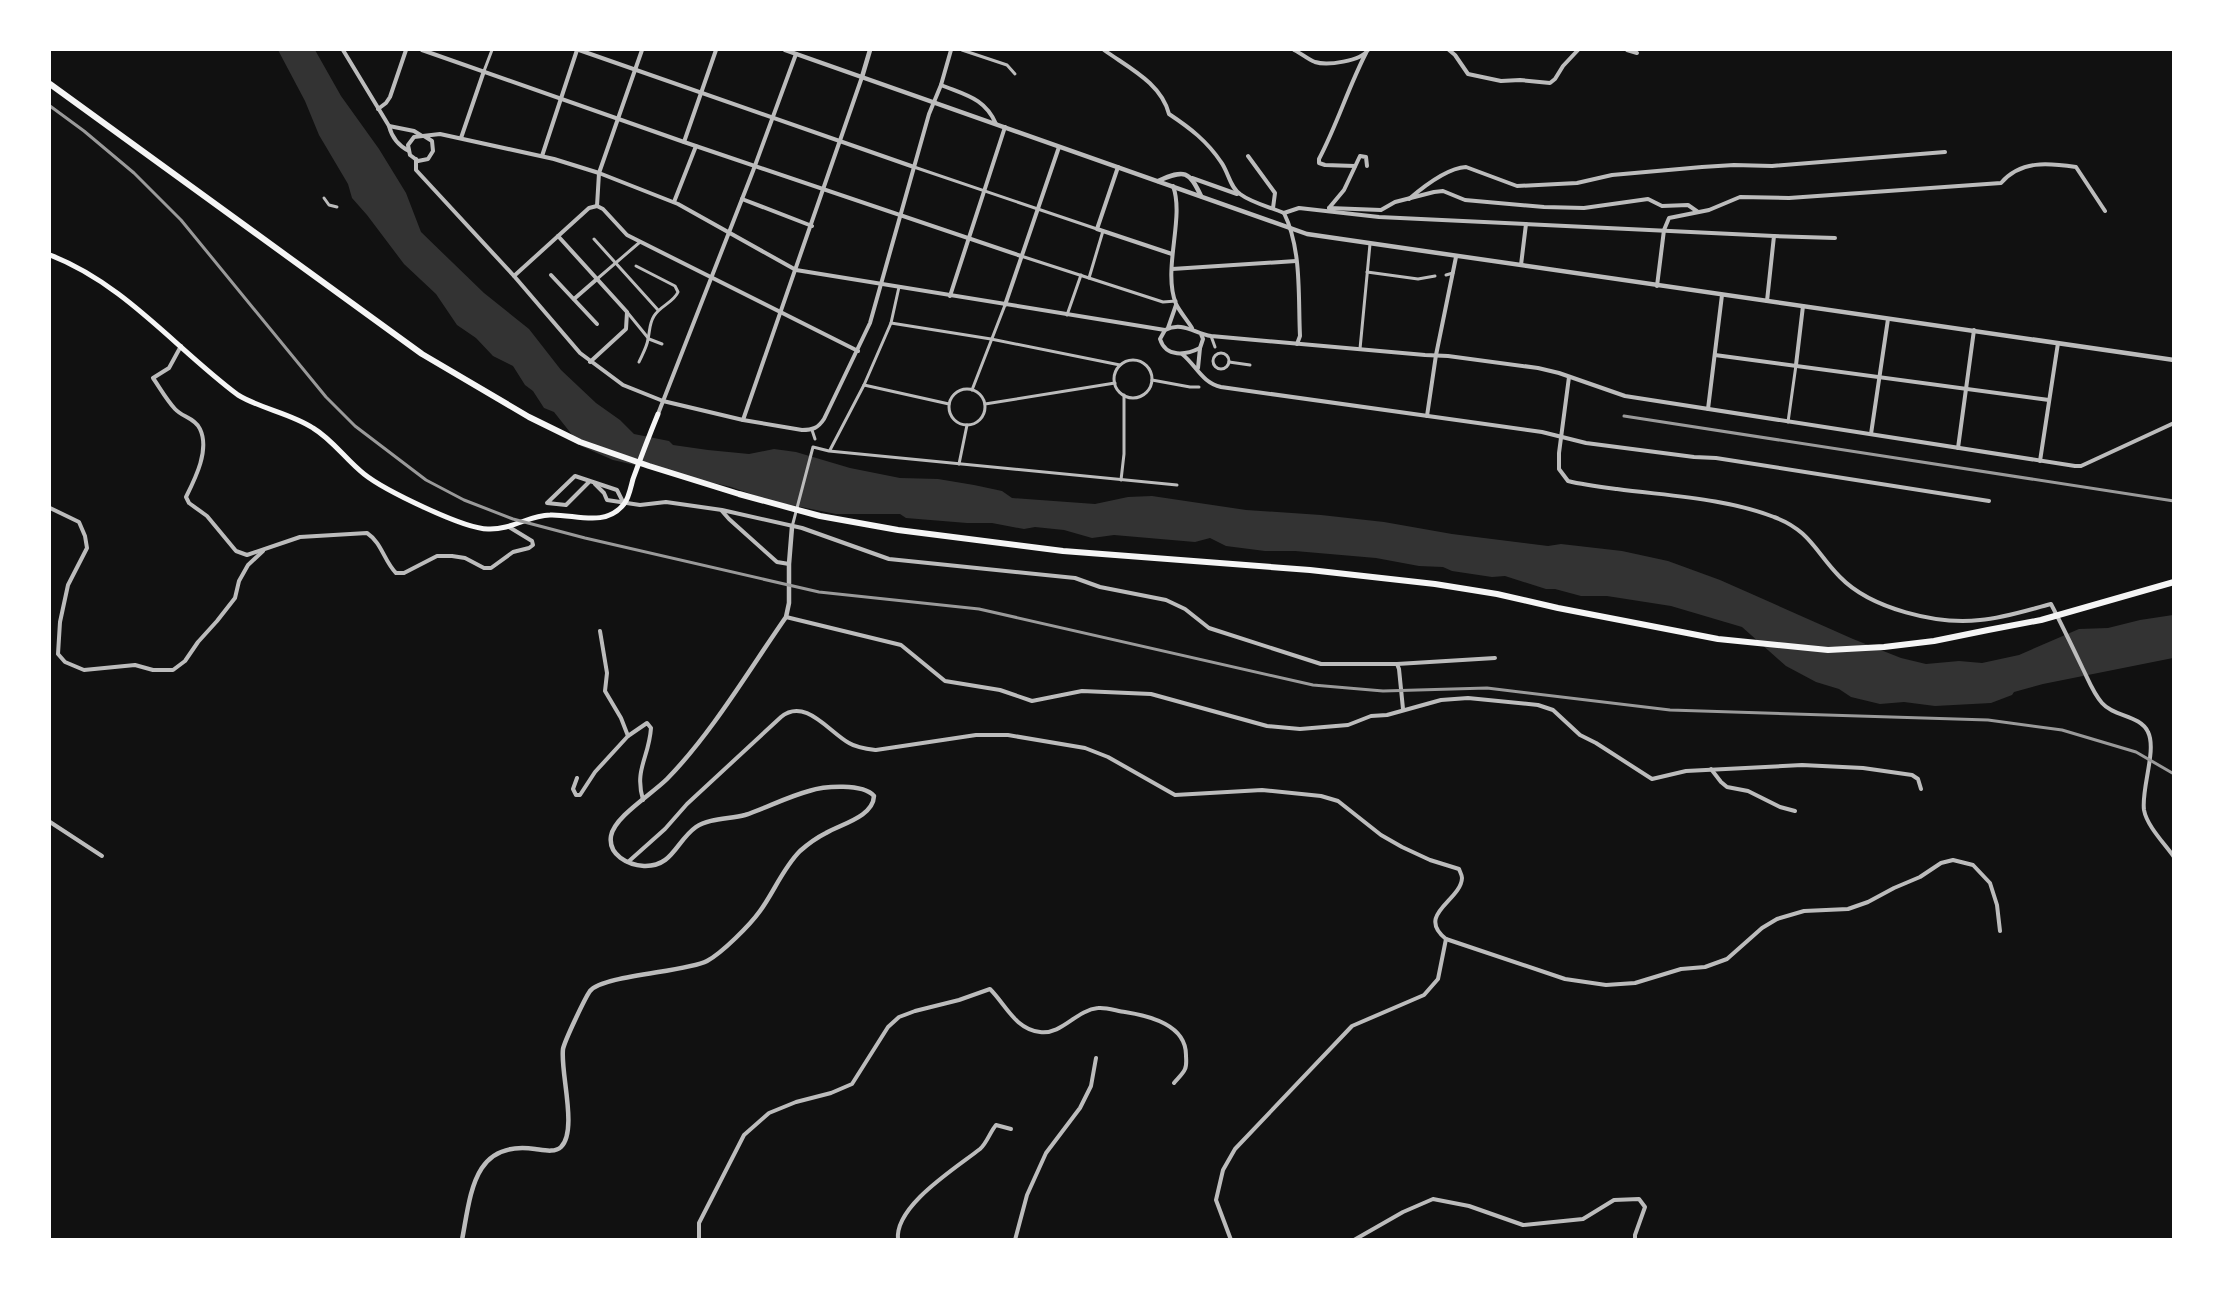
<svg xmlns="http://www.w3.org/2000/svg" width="2223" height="1289" font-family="'Source Serif 4',serif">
	<rect width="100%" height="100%" fill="#111"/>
	<!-- water -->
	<path fill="#333" d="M278,50H315L341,96L379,149L406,193L421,232L484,293L529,329L561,370L596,403L620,420L634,434L669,441L673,445L708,450L749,454L774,449L796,452L850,468L900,478L938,479L974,485L1002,491L1012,498L1095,504L1128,497L1152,496L1246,510L1321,515L1384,522L1452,534L1548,546L1561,544L1622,551L1668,561L1720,580L1853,639L1901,658L1926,664L1959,661L1982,663L2019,655L2079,629L2108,628L2140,620L2173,615V658L2043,684L2014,692L2012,695L1991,703L1935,706L1904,702L1880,704L1851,697L1839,689L1816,682L1786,666L1742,627L1671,606L1607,596H1581L1555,589H1546L1505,576L1492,577L1452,571L1443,567L1419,566L1376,558L1295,551H1265L1226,546L1210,538L1195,542L1114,535L1092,538L1064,530L1035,527L1024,529L992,523H967L906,518L900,514H836L771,501L731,487L613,460L581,446L554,412L544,408L533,391L525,385L513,366L493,356L476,338L457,325L436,294L404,264L367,215L352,198L348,184L319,135L305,101Z"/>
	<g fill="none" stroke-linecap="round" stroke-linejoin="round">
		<!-- pedestrian -->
		<g stroke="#bcbcbc" stroke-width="3">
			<path d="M962,50L1007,65L1015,74"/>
			<path d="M484,71L492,50"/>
			<path d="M914,167L1097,229"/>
			<path d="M324,198L329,205L337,207"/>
			<path d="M594,239L658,310"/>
			<path d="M1021,256L1163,302L1176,301"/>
			<path d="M636,266L675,286L678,292C674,302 660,306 654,316C649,324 650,331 648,339C647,347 642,355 639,362"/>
			<path d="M1367,272L1418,279L1435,276"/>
			<path d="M1446,275L1453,273"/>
			<path d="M1089,278L1103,231"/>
			<path d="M597,279L640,242"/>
			<path d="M627,312L649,339L662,344"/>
			<path d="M1067,315L1081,275"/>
			<path d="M891,323L991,339L1120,365"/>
			<path d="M1211,336L1215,347"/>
			<path d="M1360,349L1370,244"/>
			<circle cx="1221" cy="361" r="8"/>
			<circle cx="1133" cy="379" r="19"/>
			<path d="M1229,362L1250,365"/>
			<path d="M1152,380L1190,387H1199"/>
			<path d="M864,385L949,404"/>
			<circle cx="967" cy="407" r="18"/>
			<path d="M972,390L1005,305"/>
			<path d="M985,404L1115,383"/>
			<path d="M1788,422L1796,365"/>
			<path d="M812,430L815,439"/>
			<path d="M830,450L864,385L891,323L899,287"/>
			<path d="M959,464L967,425"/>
			<path d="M1121,480L1124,454V395"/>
			<path d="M792,527L813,447L829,451L1177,485"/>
		</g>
		<!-- minor -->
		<g stroke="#bcbcbc" stroke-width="4">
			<path d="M343,50L389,126C392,138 399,146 409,151"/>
			<path d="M422,50L684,142L1021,256"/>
			<path d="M579,50L914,167"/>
			<path d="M1104,50C1129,68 1161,83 1169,114C1190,128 1207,141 1221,162C1228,171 1230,188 1240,194C1252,203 1270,207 1284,213C1302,250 1298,296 1300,336L1297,344"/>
			<path d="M1294,50C1301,53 1307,59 1315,62C1327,66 1361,61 1368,50"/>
			<path d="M1449,50L1455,55L1468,74L1501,81L1520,80L1550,83L1555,79L1563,66L1578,50"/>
			<path d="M1627,50L1637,53"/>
			<path d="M941,85C965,95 985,98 996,124"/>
			<path d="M378,109L386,103L390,97L406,50"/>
			<path d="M389,126L414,131L422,136"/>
			<path d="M424,136L432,141L433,151L428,159L418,161L410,155L408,145L414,137L440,134L554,159L599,173L678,204L796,270L1165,330"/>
			<path d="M461,138L484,71"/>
			<path d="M684,142L716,50"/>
			<path d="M542,156L577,50"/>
			<path d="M1248,156L1275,193L1273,208"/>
			<path d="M416,159V170L514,276L580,353L623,385L663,401L743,420L802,430C813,430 818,428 824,419L870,323L929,114L941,85L951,50"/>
			<path d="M1355,166L1325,165L1319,163V159C1337,125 1348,88 1366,53"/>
			<path d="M1118,167L1097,229L1172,254"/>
			<path d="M1192,178L1237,194"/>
			<path d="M1173,186C1185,218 1162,269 1176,304C1180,312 1187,320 1192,328"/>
			<path d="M742,199L812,226"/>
			<path d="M1409,199C1423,187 1447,168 1466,167L1517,186L1577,183L1612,175L1702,167L1734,165L1772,166L1945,152"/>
			<path d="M674,202L696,146"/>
			<path d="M597,206L603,209L627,235L858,351"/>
			<path d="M597,206L599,173L642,50"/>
			<path d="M1329,208L1381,210L1395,202L1434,192L1443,191L1465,200L1544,207L1584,208L1648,199L1662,206L1688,205L1698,212"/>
			<path d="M1329,208L1344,190L1360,156L1366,157L1367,166"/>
			<path d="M1284,213L1299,208L1379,217L1774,236L1767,301"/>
			<path d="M558,236L627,312L626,329L590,362"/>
			<path d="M1774,236L1835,238"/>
			<path d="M1521,265L1526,224"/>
			<path d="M1172,269L1296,261"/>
			<path d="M551,275L597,324"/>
			<path d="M514,276L589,208L597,206"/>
			<path d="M1657,286L1664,230L1669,218L1709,210L1740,197L1789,198L2001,183C2021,160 2048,163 2076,167L2105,211"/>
			<path d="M950,296L1005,127"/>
			<path d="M574,299L597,279"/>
			<path d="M1005,305L1059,147"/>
			<path d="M1168,328L1176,305"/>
			<path d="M1201,334L1203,339L1200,348C1186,355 1166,358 1160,339L1165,330C1182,321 1194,333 1211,336L1425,355L1448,356L1538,368L1559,373L1625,396L2075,466H2081L2174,423"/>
			<path d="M181,346L169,368L153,378C160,388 166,399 175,409C182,417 195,418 200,429C210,450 195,479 186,497L189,503L207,516L236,551L247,555L300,537L367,533C382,543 384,561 396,573H404L437,556H452L465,558L484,568H491L513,552L529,548L533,545L532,541L509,527"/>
			<path d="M1182,354C1196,365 1202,383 1221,387L1542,432L1586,443L1694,457L1716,458L1989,501"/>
			<path d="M1715,355L2049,400"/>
			<path d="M1796,365L1803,306"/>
			<path d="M1198,368L1200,348"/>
			<path d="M1569,377L1559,453V469L1568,481C1584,485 1601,487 1617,489C1669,496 1725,498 1774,517C1810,530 1816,553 1840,577C1871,609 1938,625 1980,620C2004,618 2028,610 2051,604C2062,625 2072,646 2082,667C2088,679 2093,693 2102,703C2114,717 2140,715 2148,732C2157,750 2141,789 2144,810C2147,826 2164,843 2174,857"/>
			<path d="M1708,409L1722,295"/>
			<path d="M658,414L753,171L796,54"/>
			<path d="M1427,416L1436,355L1456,257"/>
			<path d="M743,420L862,77"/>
			<path d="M1871,434L1888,319"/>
			<path d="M1958,448L1974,330"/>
			<path d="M2040,461L2058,343"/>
			<path d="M589,482L566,505L547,503L575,476L617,490L624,504"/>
			<path d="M595,484L604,493L607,500L640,505L666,502L722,510L802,528L889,559L1075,578L1100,587L1166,600L1185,609L1209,628L1321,664H1397L1495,658"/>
			<path d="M50,508L79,522L85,536L87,548L68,585L60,622L58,654L65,662L84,670L135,665L153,670H173L185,661L198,642L217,621L235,598L239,581L248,565L263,551"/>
			<path d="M722,511L729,519L777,562L789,564"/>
			<path d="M786,617L901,645L945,681L1000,690L1032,701L1082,691L1151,694L1267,726L1300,729L1348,725L1371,716L1387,715L1441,700L1468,698L1538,705L1553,710L1580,735L1596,743L1652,779L1686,771L1802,765L1863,768L1912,775L1918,779L1921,789"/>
			<path d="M600,631L607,673L605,691L621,718L628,736L647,723L651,728C649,758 634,769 643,800"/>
			<path d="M1397,664L1399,669L1403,709"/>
			<path d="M1711,769L1721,782L1727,787L1748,791L1780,807L1795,811"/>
			<path d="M577,778L573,789L576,795H580L595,772L628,736"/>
			<path d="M50,822L102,856"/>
			<path d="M628,862L665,829L687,804L781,717C805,697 829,732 849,743C857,748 867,749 876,750L976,735H1008L1085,748L1108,757L1175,795L1262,790L1321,796L1338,801L1381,835L1402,847L1430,860L1459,869C1460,872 1462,875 1462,878C1461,901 1415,914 1446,939L1565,979L1606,985L1635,983L1681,969L1705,967L1727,959L1762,928L1777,919L1804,911L1848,909L1868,902L1894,888L1920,877L1941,863L1953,860L1973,865L1990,883L1997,905L2000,931"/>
			<path d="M699,1240V1223L744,1135L769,1113L796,1102L831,1093L852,1084L888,1027L899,1017L915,1011L959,1000L990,989C1006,1005 1015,1029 1040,1032C1062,1035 1076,1010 1098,1008C1106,1007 1117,1011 1125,1012C1150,1016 1186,1025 1186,1055C1186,1059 1187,1065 1185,1069C1183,1074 1177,1079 1174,1083"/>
			<path d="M898,1240C894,1206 956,1168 980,1149C987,1143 990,1132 996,1125L1011,1129"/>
			<path d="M1015,1240L1027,1195L1046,1153L1080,1108L1091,1086L1096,1058"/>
			<path d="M1231,1240L1216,1200L1223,1170L1235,1149L1352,1026L1424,995L1438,979L1446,939"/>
			<path d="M1354,1240L1403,1212L1433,1199L1469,1206L1523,1225L1583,1219L1614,1200L1639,1199L1645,1207L1635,1235V1240"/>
		</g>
		<!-- tertiary -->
		<g stroke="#bcbcbc" stroke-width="4.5">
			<path d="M785,50L1307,234L2174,360"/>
			<path d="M862,77L870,50"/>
			<path d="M1158,181C1185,169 1189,171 1201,196"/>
			<path d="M462,1240C471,1193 473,1140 535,1149C543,1150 555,1153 561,1147C578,1130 560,1072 563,1049C565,1040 585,998 590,991C603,975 686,972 707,961C722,953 750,925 760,911C774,892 783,868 800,851C808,844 816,838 826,833C841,824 873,817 874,796C863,783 824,786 809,791C787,797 766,808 745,815C730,819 709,818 696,827C676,841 673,867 644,866C628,865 608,855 611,836C614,817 652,794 667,779C712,733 749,670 786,617L789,603V564L792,527"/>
		</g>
		<!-- secondary -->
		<path stroke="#f5f5f5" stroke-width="5" d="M50,255C125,284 175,348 238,395C261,409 290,413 313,428C333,440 346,460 364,474C384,490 464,529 488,529C512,530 529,515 550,515C575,514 605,528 624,504C629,498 631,486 633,479C641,457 649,436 658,414"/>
		<!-- primary -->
		<path stroke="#f5f5f5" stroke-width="6" d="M50,84L422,354L529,417L580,442L649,466L739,494L820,516L898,530L1063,551L1310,570L1435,584L1497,594L1558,608L1718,639L1828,650L1884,647L1934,641L1988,630L2041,620L2174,582"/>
		<!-- rail -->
		<g stroke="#9a9a9a" stroke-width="3">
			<path d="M50,106L84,131L134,173L181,220L326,397L355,426L426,480L464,500L513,519L585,538L819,592L979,609L1313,685L1383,691L1487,688L1670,710L1988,720L2062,730L2136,752L2174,774"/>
			<path d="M1624,416L2174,501"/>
		</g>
	</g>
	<!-- border -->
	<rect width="2223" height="1289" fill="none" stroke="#ffffff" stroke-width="102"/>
</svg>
